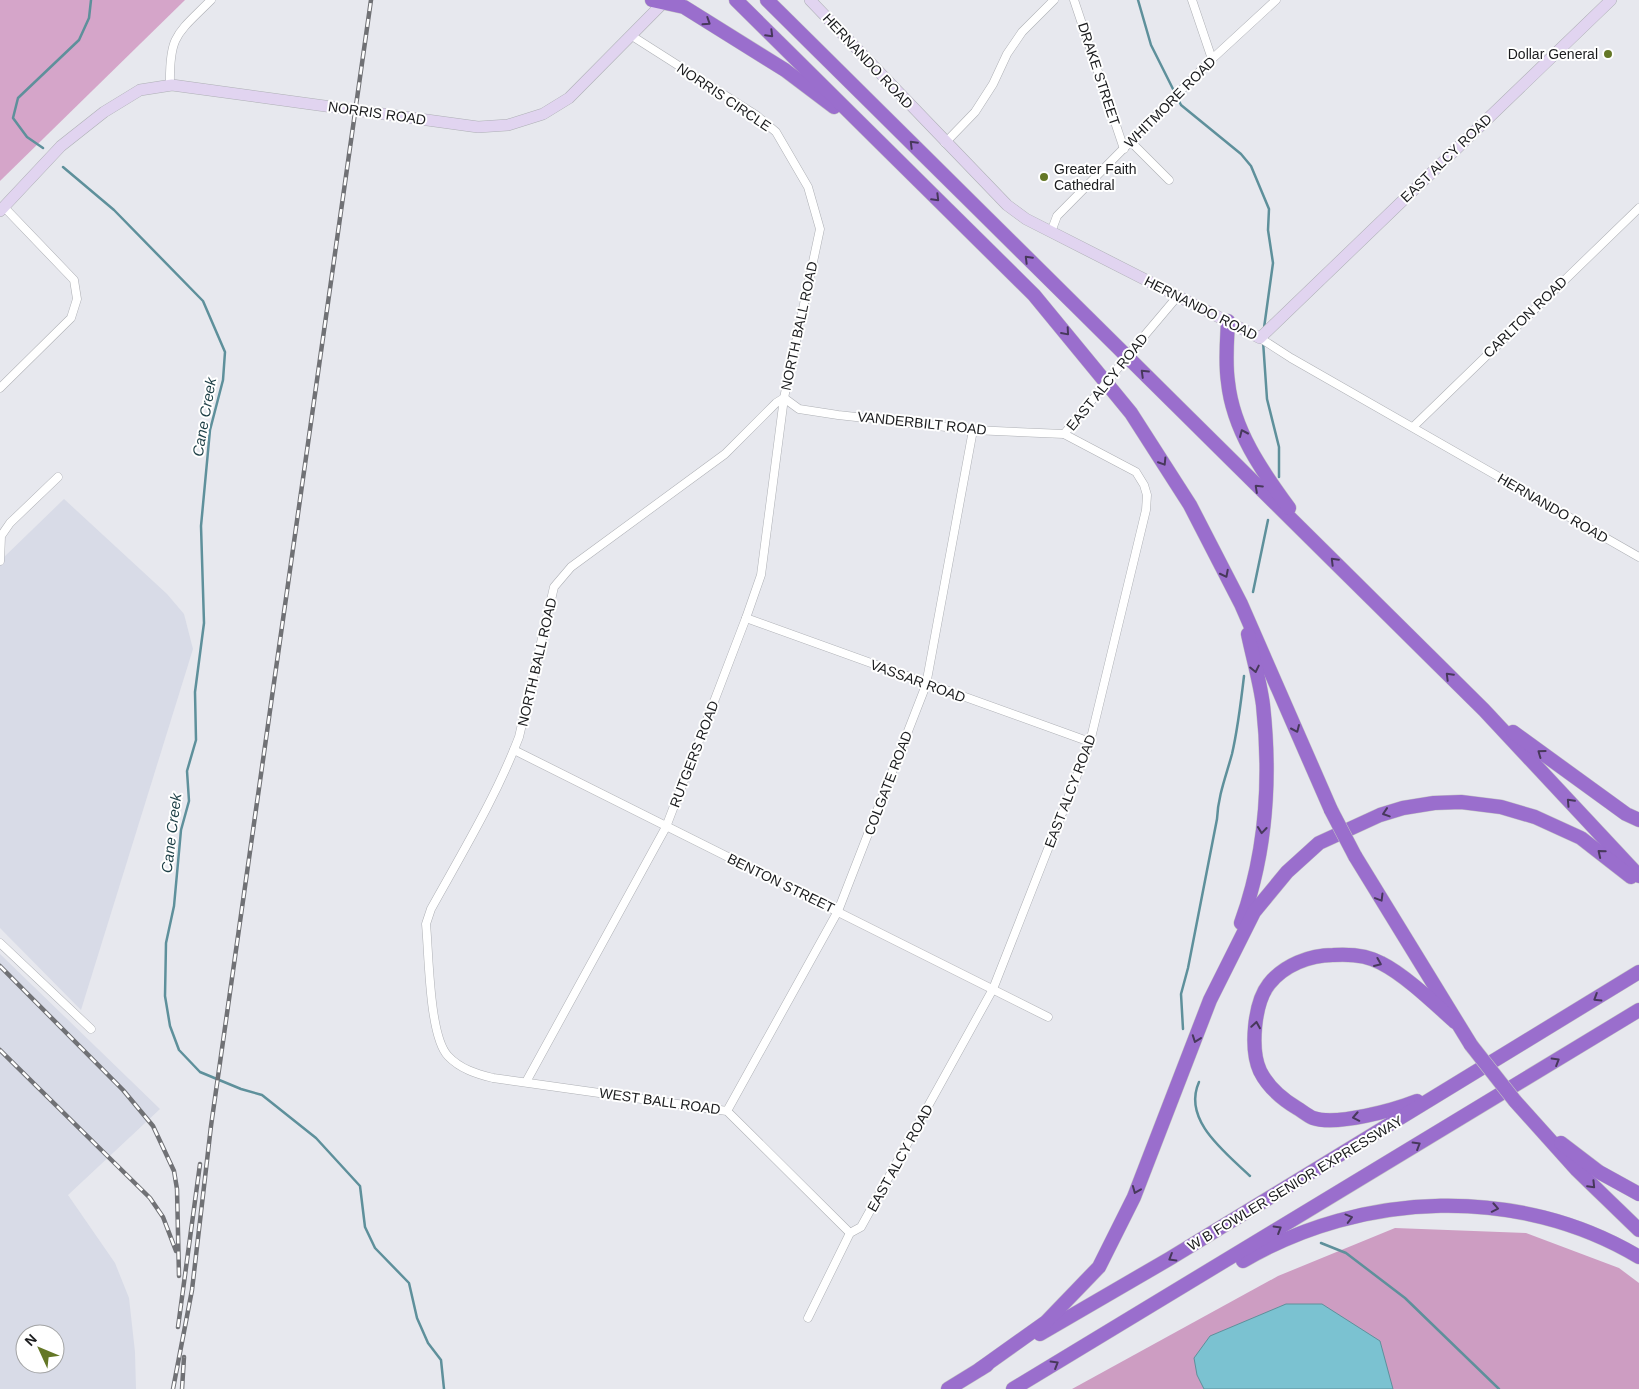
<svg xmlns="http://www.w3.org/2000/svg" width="1639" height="1389" font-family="Arial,sans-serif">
	<rect width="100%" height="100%" fill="#e7e8ee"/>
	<!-- built -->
	<g fill="#d8dbe7" fill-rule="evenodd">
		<path d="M64,499L167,594L184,614L193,649L81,1010L0,928V561Z"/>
		<path d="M0,954L160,1109L68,1195L115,1263L129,1298L135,1352L136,1389H0ZM25,1334H55V1364H25Z"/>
	</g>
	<!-- green -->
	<path fill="#d5a5c9" d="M0,0H185L0,181Z"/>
	<!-- forest -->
	<path fill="#cd9dc2" d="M1395,1228L1526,1233L1619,1268L1639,1283V1389H1072L1278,1276Z"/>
	<!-- water -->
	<path fill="#7bc2d1" stroke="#5e909b" d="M1286,1304H1322L1380,1341L1393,1389H1204L1197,1375L1194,1358L1210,1336Z"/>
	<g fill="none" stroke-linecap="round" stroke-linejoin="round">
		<!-- stream -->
		<g stroke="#5e909b" stroke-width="2.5">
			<path d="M1138,0L1151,45L1181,105L1241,154L1251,166L1269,209L1268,230L1273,263L1264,328"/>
			<path d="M43,148L27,137L13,118L18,98L79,40L89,18L91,0"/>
			<path d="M63,167L114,210L203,301L225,352L223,380L210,430L201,526L204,623L195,692L196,740L187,771L189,801L181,830L174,906L166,943L165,996L170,1026L179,1050L200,1072L241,1089L262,1095L316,1138L360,1186L365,1227L375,1248L409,1283L417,1318L428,1343L441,1360L444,1389"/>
			<path d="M1263,341L1267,399L1279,447V477"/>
			<path d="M1253,592L1268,520"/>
			<path d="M1183,1029L1181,994L1188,968L1217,819C1218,796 1226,776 1232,754C1238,728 1241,702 1244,676"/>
			<path d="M1199,1082C1182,1120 1225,1152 1250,1176"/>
			<path d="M1321,1243L1346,1253L1405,1298L1499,1389"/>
		</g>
		<defs>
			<g id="street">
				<path d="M1074,0L1124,149"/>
				<path d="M1192,0L1212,59"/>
				<path d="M632,36L756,115L776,132L808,187L820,229L784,398L776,403L725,454L571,567L554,587L519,737C496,797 462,853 431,909L426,924C429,954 429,1036 448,1056C460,1069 477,1074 493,1078L727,1111L850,1233"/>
				<path d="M170,85C169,35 177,34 211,0"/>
				<path d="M1131,142L1169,180"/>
				<path d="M945,143L975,112L993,84L1007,54L1022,32L1054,0"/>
				<path d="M1051,232L1057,216L1212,59L1276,0"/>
				<path d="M1260,338L1291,358L1639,557"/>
				<path d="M1139,342L1177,297"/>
				<path d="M0,388L71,318L77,299L74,280L4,207"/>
				<path d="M784,398L799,409L838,415L973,430L1064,434L1136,472L1144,485L1147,495L1146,510L1090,742L993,989L861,1227L850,1233L808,1318"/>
				<path d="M1413,427L1639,208"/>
				<path d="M1064,434L1097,394"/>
				<path d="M0,561L1,536L10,523L58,477"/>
				<path d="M746,618L1090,742"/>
				<path d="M514,750L1048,1017"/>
				<path d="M0,943L91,1029"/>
				<path d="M526,1082L666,827L746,618L761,575L784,398"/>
				<path d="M727,1111L838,911L926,685L973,430"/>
			</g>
			<g id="secondary">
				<path d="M810,0L1007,205L1026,219L1260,338L1611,0"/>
				<path d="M0,211L61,146L104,112L140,90L172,85L478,127L508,125L543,114L569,98L666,0"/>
			</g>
			<g id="highway">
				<path d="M652,0L684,7L785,70L834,107"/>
				<path d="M736,0L1034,295L1131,413L1190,505L1241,604L1331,810"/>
				<path d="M767,0L1484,710L1639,876"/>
				<path d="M1228,321C1227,342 1225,362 1228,382C1233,430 1262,471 1289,508"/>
				<path d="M1513,732L1626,814L1639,820"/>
				<path d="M1355,856L1471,1045"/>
				<path d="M1241,923C1266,854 1271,778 1263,705C1260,682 1253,658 1248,634"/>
				<path d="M1417,1101C1394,1110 1337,1126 1313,1118C1308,1116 1302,1111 1297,1108C1282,1099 1268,1087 1260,1071C1250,1049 1254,1003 1269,984C1284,965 1310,955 1333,955C1348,954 1367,955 1381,963C1405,975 1434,1003 1455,1022"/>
				<path d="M1515,1101L1577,1170L1639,1230"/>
				<path d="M1561,1143L1599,1172L1639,1194"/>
				<path d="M1243,1261C1362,1191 1519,1185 1639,1257"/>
				<path d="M1040,1334L1169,1259L1639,972"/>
				<path d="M980,1369L1046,1322L1099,1267L1134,1197L1210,1000L1254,912L1287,872L1319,843L1380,815L1403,808L1434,803L1461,802L1501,807L1535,817L1581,838L1631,877"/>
				<path d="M948,1389L987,1365"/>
				<path d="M1013,1389L1639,1010"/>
			</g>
		</defs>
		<!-- street casing -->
		<use href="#street" stroke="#aeb0b5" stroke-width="9"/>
		<!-- secondary casing -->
		<use href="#secondary" stroke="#aeb0b5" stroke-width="12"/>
		<!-- highway casing -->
		<use href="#highway" stroke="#c3c4c4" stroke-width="15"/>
		<!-- street -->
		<use href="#street" stroke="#fff" stroke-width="8"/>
		<!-- secondary -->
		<use href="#secondary" stroke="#e1d4f0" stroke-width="11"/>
		<!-- highway -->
		<use href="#highway" stroke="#9a6ecd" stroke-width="14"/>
		<defs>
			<g id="rail">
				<path d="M0,966L123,1090L153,1126L174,1171L177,1189L179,1276"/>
				<path d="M0,1050L150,1198L163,1217L176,1251"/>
				<path d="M178,1327L200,1164"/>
				<path d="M173,1389L192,1290L211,1126L371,0"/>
				<path d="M182,1389L184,1357"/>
			</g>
		</defs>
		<!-- rail casing -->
		<use href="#rail" stroke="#707175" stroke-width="4.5"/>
		<!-- rail -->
		<use href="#rail" stroke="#fff" stroke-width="2.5" stroke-dasharray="8" stroke-linecap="butt"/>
		<defs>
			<path id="street-bridge" d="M1097,394L1139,342"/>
			<g id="highway-bridge">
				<path d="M1331,810L1355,856"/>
				<path d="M1471,1045L1515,1101"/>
			</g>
		</defs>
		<!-- street-bridge casing -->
		<use href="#street-bridge" stroke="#aeb0b5" stroke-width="9" stroke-linecap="butt"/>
		<!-- highway-bridge casing -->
		<use href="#highway-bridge" stroke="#c3c4c4" stroke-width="15" stroke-linecap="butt"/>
		<!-- street-bridge -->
		<use href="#street-bridge" stroke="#fff" stroke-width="8"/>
		<!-- highway-bridge -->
		<use href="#highway-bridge" stroke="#9a6ecd" stroke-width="14"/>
	</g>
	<!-- one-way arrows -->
	<defs><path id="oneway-chevron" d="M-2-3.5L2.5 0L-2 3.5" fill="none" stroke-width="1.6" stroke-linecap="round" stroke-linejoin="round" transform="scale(1.25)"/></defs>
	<g stroke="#47385b">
		<use href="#oneway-chevron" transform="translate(707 22) rotate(33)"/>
		<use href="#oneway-chevron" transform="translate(770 34) rotate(45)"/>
		<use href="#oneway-chevron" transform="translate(913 144) rotate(-135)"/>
		<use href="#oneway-chevron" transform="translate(936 198) rotate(45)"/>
		<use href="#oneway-chevron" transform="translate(1028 259) rotate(-135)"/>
		<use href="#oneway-chevron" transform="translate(1066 332) rotate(49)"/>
		<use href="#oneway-chevron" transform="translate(1144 373) rotate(-136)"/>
		<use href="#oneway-chevron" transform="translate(1243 433) rotate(-114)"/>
		<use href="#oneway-chevron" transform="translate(1163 462) rotate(58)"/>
		<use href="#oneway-chevron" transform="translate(1258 488) rotate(-137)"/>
		<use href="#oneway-chevron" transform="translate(1334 561) rotate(-135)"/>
		<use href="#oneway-chevron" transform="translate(1225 574) rotate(63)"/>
		<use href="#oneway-chevron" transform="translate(1255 669) rotate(78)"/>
		<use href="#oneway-chevron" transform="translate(1449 676) rotate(-135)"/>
		<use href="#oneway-chevron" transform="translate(1296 729) rotate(66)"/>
		<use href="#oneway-chevron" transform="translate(1541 753) rotate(-144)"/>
		<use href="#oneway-chevron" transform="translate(1570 802) rotate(-133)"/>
		<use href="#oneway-chevron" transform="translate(1386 813) rotate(162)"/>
		<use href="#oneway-chevron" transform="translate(1262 830) rotate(96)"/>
		<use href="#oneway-chevron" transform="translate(1601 853) rotate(-141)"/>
		<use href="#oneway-chevron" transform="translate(1380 898) rotate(59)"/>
		<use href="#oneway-chevron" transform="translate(1378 963) rotate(23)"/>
		<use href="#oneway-chevron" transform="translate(1597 998) rotate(148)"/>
		<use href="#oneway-chevron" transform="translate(1256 1025) rotate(-81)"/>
		<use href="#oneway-chevron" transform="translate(1196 1039) rotate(110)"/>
		<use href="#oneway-chevron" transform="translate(1556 1061) rotate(-31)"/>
		<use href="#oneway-chevron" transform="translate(1356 1117) rotate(169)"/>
		<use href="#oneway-chevron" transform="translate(1417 1145) rotate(-31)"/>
		<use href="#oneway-chevron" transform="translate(1592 1185) rotate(46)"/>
		<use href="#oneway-chevron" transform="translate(1136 1190) rotate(112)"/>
		<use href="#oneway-chevron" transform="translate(1495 1208) rotate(11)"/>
		<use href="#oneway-chevron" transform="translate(1349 1218) rotate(-15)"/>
		<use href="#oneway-chevron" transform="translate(1278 1229) rotate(-31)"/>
		<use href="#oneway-chevron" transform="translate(1172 1258) rotate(149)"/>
		<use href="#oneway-chevron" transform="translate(1055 1364) rotate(-31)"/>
	</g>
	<!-- markers -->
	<g fill="#647726" stroke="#fff" stroke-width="2">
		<circle cx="1608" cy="54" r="5"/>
		<circle cx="1044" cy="177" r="5"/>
	</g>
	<g text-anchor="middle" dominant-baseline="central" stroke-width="4" stroke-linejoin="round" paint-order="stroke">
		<!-- poi labels -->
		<g font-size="14" fill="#1a1b1d" stroke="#fff" text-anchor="end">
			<text x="1598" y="54">Dollar General</text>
			<text x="1054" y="169" text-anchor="start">Greater Faith<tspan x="1054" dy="16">Cathedral</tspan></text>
		</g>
		<!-- street labels -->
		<g font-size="14" fill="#1a1b1d" stroke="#fff">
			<text transform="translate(868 61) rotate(47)">HERNANDO ROAD</text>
			<text transform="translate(1099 74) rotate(72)">DRAKE STREET</text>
			<text transform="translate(724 97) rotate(34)">NORRIS CIRCLE</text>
			<text transform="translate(1170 102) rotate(-45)">WHITMORE ROAD</text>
			<text transform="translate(377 113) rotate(8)">NORRIS ROAD</text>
			<text transform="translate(1446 158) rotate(-44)">EAST ALCY ROAD</text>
			<text transform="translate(1201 308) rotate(27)">HERNANDO ROAD</text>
			<text transform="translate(1525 317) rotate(-44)">CARLTON ROAD</text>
			<text transform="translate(799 326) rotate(-78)">NORTH BALL ROAD</text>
			<text transform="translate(1107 382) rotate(-51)">EAST ALCY ROAD</text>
			<text transform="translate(922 423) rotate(6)">VANDERBILT ROAD</text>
			<text transform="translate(1553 508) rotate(30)">HERNANDO ROAD</text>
			<text transform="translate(537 662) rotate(-77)">NORTH BALL ROAD</text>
			<text transform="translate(918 681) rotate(20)">VASSAR ROAD</text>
			<text transform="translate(694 754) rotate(-69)">RUTGERS ROAD</text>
			<text transform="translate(888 783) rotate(-69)">COLGATE ROAD</text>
			<text transform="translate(1070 791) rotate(-69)">EAST ALCY ROAD</text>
			<text transform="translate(781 883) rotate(26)">BENTON STREET</text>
			<text transform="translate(660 1101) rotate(8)">WEST BALL ROAD</text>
			<text transform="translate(900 1158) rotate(-61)">EAST ALCY ROAD</text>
			<text transform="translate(1295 1183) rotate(-31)">W B FOWLER SENIOR EXPRESSWAY</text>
		</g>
		<!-- water labels -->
		<g font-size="15" font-style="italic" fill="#1c3e45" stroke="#fff">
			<text transform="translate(204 417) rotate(-80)">Cane Creek</text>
			<text transform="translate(171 833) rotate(-83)">Cane Creek</text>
		</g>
	</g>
	<!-- north arrow -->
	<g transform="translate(40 1349) rotate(314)"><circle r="24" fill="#ffffff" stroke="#a3a4a5"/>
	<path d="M0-4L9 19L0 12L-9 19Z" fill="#647726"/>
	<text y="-8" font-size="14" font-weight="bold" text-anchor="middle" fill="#1a1b1d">N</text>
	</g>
</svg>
